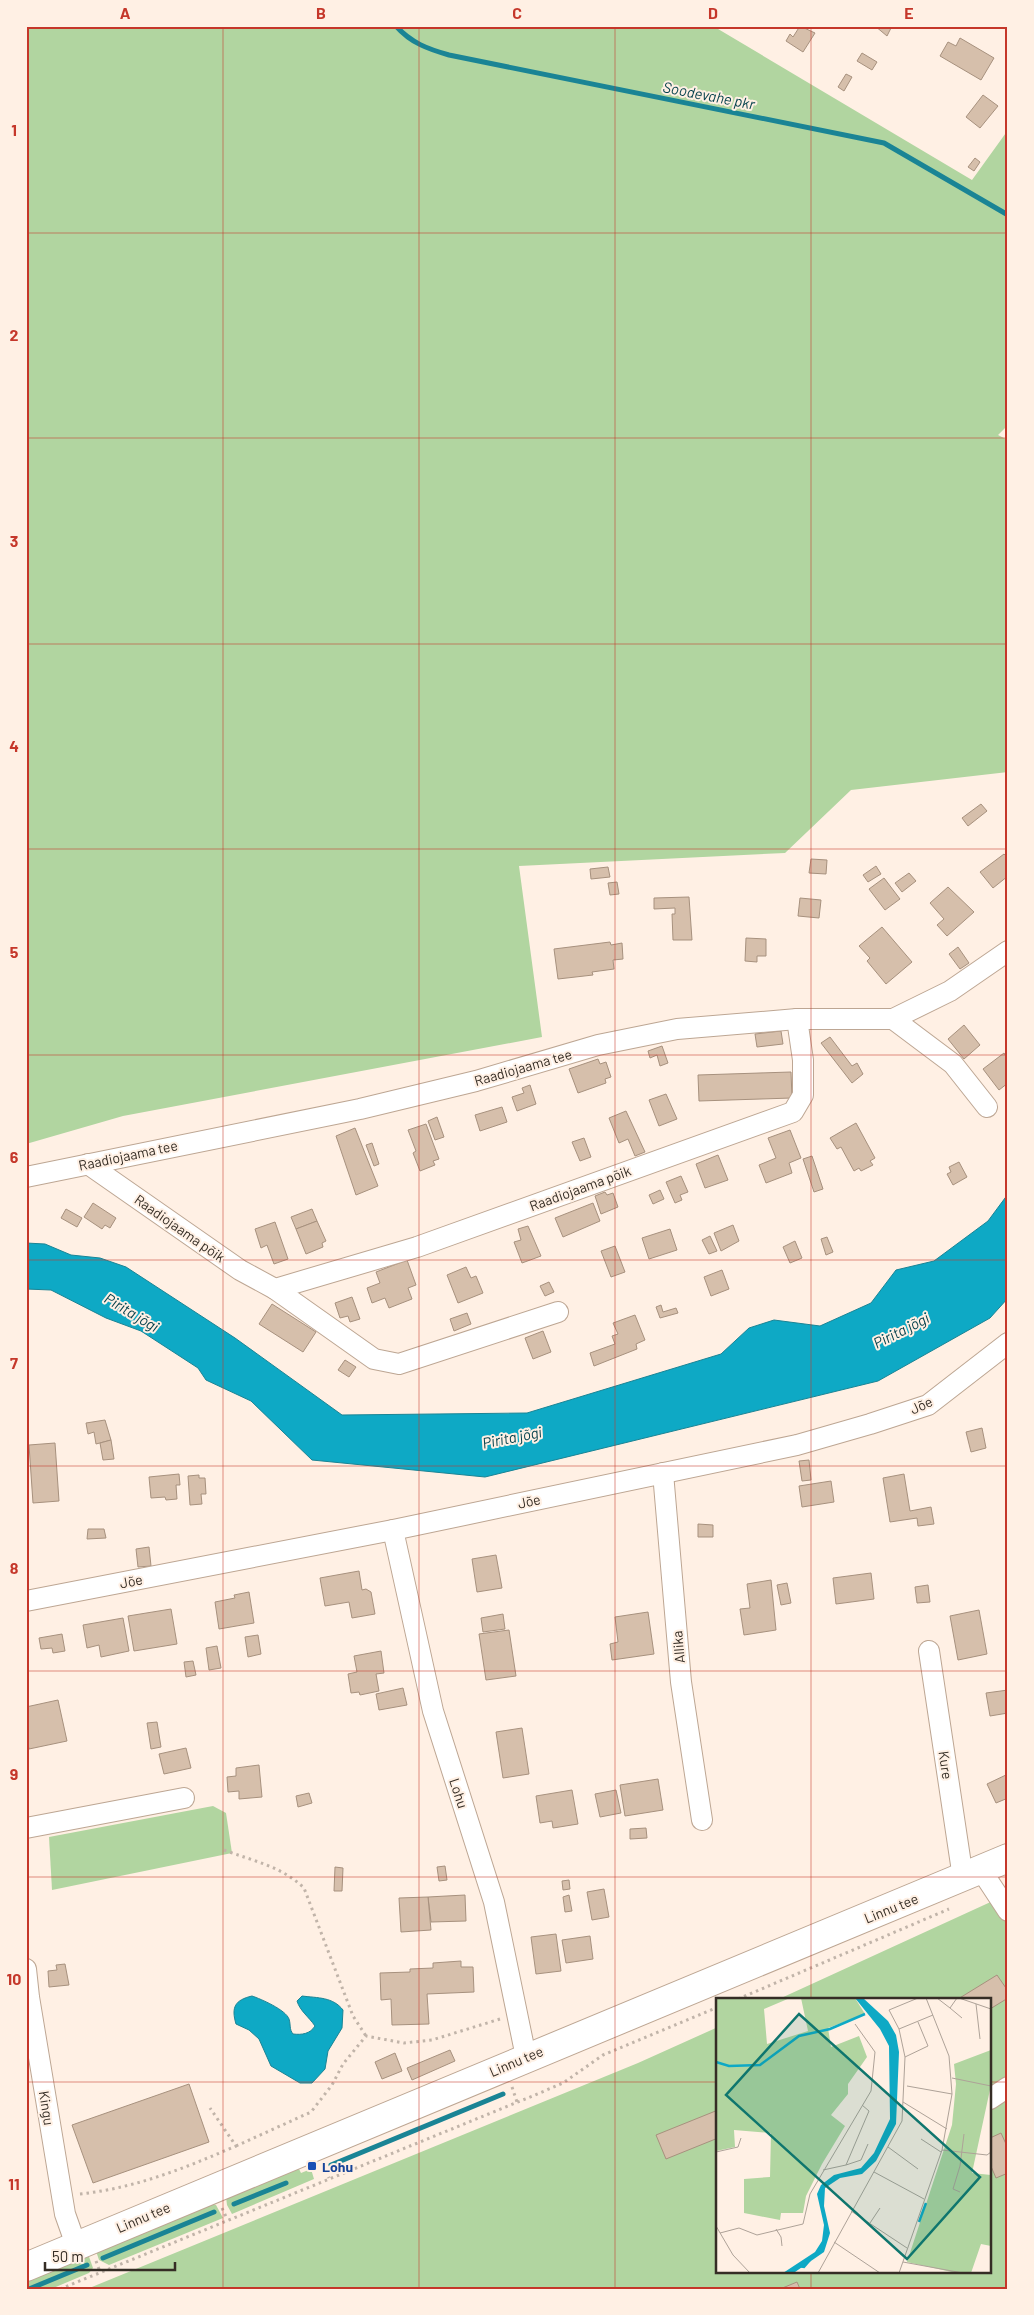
<svg xmlns="http://www.w3.org/2000/svg" width="1034" height="2315" font-family="Barlow,sans-serif">
	<rect width="100%" height="100%" fill="#fff0e4"/>
	<!-- green -->
	<g fill="#b1d5a0">
		<path d="M26,26H713L972,180L1008,130V425L998,435L1008,440V772L851,790L785,853L519,866L542,1037L123,1116L26,1144Z"/>
		<path d="M213,1806L226,1813L232,1853L52,1890L49,1837Z"/>
		<path d="M1008,1894V2289H87L638,2063L718,2027V2271H990V1999H779Z"/>
		<path d="M299,2169L301,2173L311,2169L314,2179L232,2214L227,2205L226,2197Z"/>
		<path d="M210,2203L216,2205L223,2218L109,2265L99,2260L95,2248Z"/>
		<path d="M87,2251L93,2268L89,2273L51,2289H26V2276Z"/>
	</g>
	<!-- water -->
	<g fill="#0ea9c5" stroke="#1a8495">
		<path d="M1008,1194V1298L990,1318L878,1381L485,1477L312,1460L251,1401L206,1380L198,1368L141,1331L106,1318L51,1290L26,1289V1243L45,1244L71,1255L100,1258L126,1267L235,1338L342,1415L527,1413L721,1354L749,1328L774,1320L820,1326L871,1303L896,1270L934,1261L988,1221Z"/>
		<path d="M252,1996C261,1999 286,2010 289,2019C291,2025 289,2029 293,2034C302,2035 310,2034 315,2026C309,2017 300,2011 297,2001L302,1996C318,1998 333,1997 343,2010L342,2028L328,2051L325,2069L312,2083H300L271,2066L259,2039L249,2030L236,2024C231,2007 235,2000 252,1996Z"/>
	</g>
	<g fill="none" stroke-linecap="round" stroke-linejoin="round">
		<!-- stream -->
		<g stroke="#1a8495" stroke-width="5">
			<path d="M396,26C411,43 428,49 449,55L884,143L1008,215"/>
			<path d="M331,2165L503,2094"/>
			<path d="M234,2204L286,2183"/>
			<path d="M103,2258L214,2212"/>
			<path d="M29,2289L87,2265"/>
		</g>
	</g>
	<!-- building -->
	<g fill="#d6bfab" stroke="#a7917e">
		<path d="M800,26L815,33L803,52L786,41L790,34L793,37Z"/>
		<path d="M875,26H892L887,36Z"/>
		<path d="M960,38L994,58L981,80L940,56L948,42L956,46Z"/>
		<path d="M862,53L877,62L872,70L857,61Z"/>
		<path d="M846,74L852,77L844,91L838,87Z"/>
		<path d="M983,95L998,106L980,128L966,117Z"/>
		<path d="M975,158L980,162L974,171L968,167Z"/>
		<path d="M981,804L987,811L968,826L962,818Z"/>
		<path d="M1004,854L1008,858V876L993,888L980,872Z"/>
		<path d="M811,859L827,860L826,874L809,873Z"/>
		<path d="M876,866L881,874L868,882L863,875Z"/>
		<path d="M608,867L610,877L591,879L590,869Z"/>
		<path d="M909,873L916,881L902,892L895,883Z"/>
		<path d="M884,878L900,899L885,910L869,889Z"/>
		<path d="M617,882L619,894L610,895L608,883Z"/>
		<path d="M948,887L974,912L947,936L937,925L944,919L930,903Z"/>
		<path d="M689,897L692,940H673L672,914H675V908L654,909V898Z"/>
		<path d="M800,898L821,900L819,918L798,916Z"/>
		<path d="M882,927L912,962L886,984L867,961L870,958L859,946Z"/>
		<path d="M746,938L766,939V956H757V962L745,961Z"/>
		<path d="M610,942L611,945L622,943L623,959L613,960L614,969L592,972L593,975L558,979L554,949Z"/>
		<path d="M958,947L969,963L960,969L949,954Z"/>
		<path d="M964,1025L980,1045L964,1059L948,1039Z"/>
		<path d="M781,1031L783,1044L757,1047L755,1034Z"/>
		<path d="M830,1037L852,1066L857,1063L863,1074L852,1083L821,1043Z"/>
		<path d="M662,1046L668,1063L660,1066L657,1055L650,1058L648,1051Z"/>
		<path d="M1004,1053L1008,1059V1083L999,1090L983,1069Z"/>
		<path d="M598,1059L600,1064L606,1062L611,1077L605,1079L606,1083L578,1093L569,1069Z"/>
		<path d="M791,1072L792,1098L699,1101L698,1075Z"/>
		<path d="M530,1085L536,1104L517,1111L512,1097L524,1093L522,1088Z"/>
		<path d="M666,1094L677,1119L659,1126L649,1100Z"/>
		<path d="M502,1107L507,1122L480,1131L475,1115Z"/>
		<path d="M626,1111L645,1152L635,1156L628,1139L619,1143L609,1118Z"/>
		<path d="M437,1117L444,1137L435,1140L428,1121Z"/>
		<path d="M856,1123L875,1158L870,1161L873,1165L861,1171L859,1168L854,1171L841,1147L837,1149L830,1138Z"/>
		<path d="M426,1124L439,1159L433,1161L435,1165L420,1171L413,1153L416,1151L408,1130Z"/>
		<path d="M355,1128L378,1186L356,1195L336,1136Z"/>
		<path d="M790,1130L801,1158L789,1163L792,1173L766,1183L759,1165L776,1158L768,1138Z"/>
		<path d="M584,1138L591,1157L580,1161L572,1142Z"/>
		<path d="M372,1143L379,1164L374,1166L366,1145Z"/>
		<path d="M718,1155L728,1180L705,1188L696,1164Z"/>
		<path d="M812,1156L823,1189L814,1192L803,1159Z"/>
		<path d="M959,1162L967,1177L953,1185L947,1174L951,1172L949,1167Z"/>
		<path d="M681,1176L688,1192L680,1195L682,1200L675,1203L666,1182Z"/>
		<path d="M660,1190L664,1199L653,1204L649,1195Z"/>
		<path d="M605,1192L607,1195L613,1193L618,1207L601,1214L595,1196Z"/>
		<path d="M93,1203L116,1218L110,1228L105,1225L102,1229L84,1217Z"/>
		<path d="M593,1203L600,1221L563,1237L555,1218Z"/>
		<path d="M66,1209L82,1218L77,1227L61,1218Z"/>
		<path d="M312,1209L317,1221L296,1229L291,1217Z"/>
		<path d="M317,1221L326,1241L322,1243L323,1247L306,1254L296,1229Z"/>
		<path d="M275,1222L288,1259L274,1264L267,1245L261,1248L255,1229Z"/>
		<path d="M733,1225L739,1241L721,1251L714,1233Z"/>
		<path d="M528,1226L541,1256L522,1263L514,1242L521,1240L518,1229Z"/>
		<path d="M670,1229L677,1250L649,1259L642,1238Z"/>
		<path d="M710,1236L717,1251L709,1254L702,1240Z"/>
		<path d="M827,1237L833,1252L826,1255L821,1239Z"/>
		<path d="M795,1241L802,1258L790,1263L783,1247Z"/>
		<path d="M615,1246L625,1272L611,1277L601,1251Z"/>
		<path d="M407,1260L416,1285L408,1288L412,1299L389,1308L385,1298L372,1303L367,1288L380,1283L376,1272Z"/>
		<path d="M466,1267L471,1278L476,1276L483,1293L458,1303L447,1275Z"/>
		<path d="M722,1270L729,1289L711,1296L704,1277Z"/>
		<path d="M549,1282L554,1292L545,1296L540,1286Z"/>
		<path d="M352,1297L360,1319L350,1322L348,1316L340,1318L335,1303Z"/>
		<path d="M272,1304L316,1332L303,1352L259,1324Z"/>
		<path d="M661,1305L663,1312L676,1308L678,1313L660,1318L656,1307Z"/>
		<path d="M467,1313L471,1324L454,1331L450,1319Z"/>
		<path d="M635,1315L645,1340L636,1344L637,1349L594,1366L590,1353L615,1344L612,1336L618,1334L613,1323Z"/>
		<path d="M543,1331L551,1352L533,1359L525,1338Z"/>
		<path d="M345,1360L356,1367L349,1377L338,1370Z"/>
		<path d="M105,1420L111,1440L96,1444L94,1432L88,1434L86,1423Z"/>
		<path d="M982,1428L986,1448L971,1452L966,1432Z"/>
		<path d="M111,1440L114,1459L103,1460L100,1443Z"/>
		<path d="M55,1443L59,1501L33,1503L29,1445Z"/>
		<path d="M809,1460L811,1480L802,1481L799,1461Z"/>
		<path d="M179,1474L180,1485H176L177,1499L166,1500L165,1497L151,1498L149,1477Z"/>
		<path d="M904,1474L910,1511L931,1507L934,1524L918,1526L917,1518L890,1522L883,1478Z"/>
		<path d="M199,1475V1478H205L206,1494H201L202,1504L190,1505L188,1476Z"/>
		<path d="M831,1481L834,1502L802,1507L799,1486Z"/>
		<path d="M698,1524L713,1525V1537H698Z"/>
		<path d="M88,1529H104L106,1538L87,1539Z"/>
		<path d="M149,1547L151,1566L138,1567L136,1549Z"/>
		<path d="M496,1555L502,1588L477,1592L472,1559Z"/>
		<path d="M359,1571L362,1590L366,1589L371,1592L375,1614L352,1618L349,1602L325,1606L320,1578Z"/>
		<path d="M871,1573L874,1599L836,1604L833,1578Z"/>
		<path d="M771,1580L776,1630L744,1635L740,1609L750,1608L747,1584Z"/>
		<path d="M787,1583L791,1603L781,1605L777,1585Z"/>
		<path d="M928,1585L930,1602L917,1603L915,1587Z"/>
		<path d="M249,1592L254,1623L219,1629L215,1602L235,1598L234,1595Z"/>
		<path d="M171,1609L177,1644L134,1651L128,1616Z"/>
		<path d="M979,1610L987,1654L958,1660L950,1616Z"/>
		<path d="M648,1612L654,1654L612,1660L610,1644L618,1642L615,1617Z"/>
		<path d="M503,1614L505,1629L483,1632L481,1618Z"/>
		<path d="M123,1618L129,1651L101,1657L99,1645L87,1648L83,1625Z"/>
		<path d="M509,1630L516,1676L486,1680L479,1634Z"/>
		<path d="M62,1634L65,1651L53,1653L52,1648L41,1649L39,1638Z"/>
		<path d="M258,1635L261,1654L248,1657L245,1637Z"/>
		<path d="M217,1646L221,1668L209,1670L206,1648Z"/>
		<path d="M381,1651L384,1673L376,1674L379,1691L360,1695L359,1692L351,1693L348,1674L357,1672L354,1656Z"/>
		<path d="M193,1661L196,1675L186,1677L184,1662Z"/>
		<path d="M403,1688L407,1705L379,1710L376,1694Z"/>
		<path d="M1008,1690V1713L990,1716L986,1693Z"/>
		<path d="M58,1700L67,1741L29,1749L26,1735V1707Z"/>
		<path d="M157,1722L161,1747L151,1749L147,1723Z"/>
		<path d="M522,1728L529,1774L503,1778L496,1732Z"/>
		<path d="M186,1748L191,1768L164,1774L159,1754Z"/>
		<path d="M259,1765L262,1797L239,1799V1791L228,1792L227,1777L236,1776V1768Z"/>
		<path d="M1008,1774V1798L996,1803L987,1784Z"/>
		<path d="M658,1779L663,1810L625,1816L620,1785Z"/>
		<path d="M572,1790L578,1824L553,1828L552,1821L540,1823L536,1796Z"/>
		<path d="M616,1790L621,1813L600,1817L595,1794Z"/>
		<path d="M309,1793L312,1803L298,1807L296,1796Z"/>
		<path d="M646,1828L647,1838L630,1839V1829Z"/>
		<path d="M445,1866L447,1880L439,1881L437,1867Z"/>
		<path d="M335,1867L343,1868L342,1891H334Z"/>
		<path d="M569,1880L570,1889L563,1890L562,1881Z"/>
		<path d="M604,1889L609,1917L592,1920L587,1892Z"/>
		<path d="M465,1895L466,1921L431,1922L428,1897Z"/>
		<path d="M569,1895L572,1911L565,1912L563,1897Z"/>
		<path d="M428,1897L431,1930L401,1932L399,1898Z"/>
		<path d="M556,1934L561,1971L536,1974L531,1937Z"/>
		<path d="M590,1936L593,1959L566,1963L562,1940Z"/>
		<path d="M461,1961V1967H473L474,1992L427,1994L429,2024L392,2025L391,1999L381,2000L380,1973L410,1972V1969L433,1968V1963Z"/>
		<path d="M65,1964L69,1985L49,1987L48,1971L57,1970L56,1965Z"/>
		<path d="M997,1975L1008,1991V1998L990,2009V1999H958Z"/>
		<path d="M450,2050L455,2061L412,2080L407,2068Z"/>
		<path d="M395,2053L402,2071L382,2079L375,2062Z"/>
		<path d="M189,2084L209,2142L93,2183L72,2125Z"/>
		<path d="M718,2110V2138L666,2159L656,2135Z"/>
		<path d="M1001,2133L1006,2144L1008,2143V2173L996,2178L990,2164V2138Z"/>
		<path d="M797,2282L800,2289H780Z"/>
	</g>
	<g fill="none" stroke-linecap="round" stroke-linejoin="round">
		<defs>
			<g id="street">
				<path d="M893,1019L953,1064L987,1107"/>
				<path d="M88,1164L240,1270L275,1289L417,1247L793,1112L803,1095V1060L797,1019"/>
				<path d="M26,1177L360,1109L476,1081L598,1045L677,1029L797,1019H893L950,991L1008,951"/>
				<path d="M275,1289L374,1359L399,1364L558,1312"/>
				<path d="M663,1473L681,1682L702,1820"/>
				<path d="M393,1530L433,1711L494,1902L526,2057"/>
				<path d="M26,1601L393,1530L797,1445L870,1424L928,1405L1008,1343"/>
				<path d="M929,1651L963,1878"/>
				<path d="M26,1828L184,1798"/>
				<path d="M981,1870L1008,1911"/>
				<path d="M26,1969L29,1997L65,2214L76,2245"/>
				<path d="M990,2099L1008,2087"/>
			</g>
			<path id="secondary" d="M26,2267L1008,1858"/>
		</defs>
		<!-- street casing -->
		<use href="#street" stroke="#bda693" stroke-width="22"/>
		<!-- secondary casing -->
		<use href="#secondary" stroke="#bda693" stroke-width="30"/>
		<!-- path -->
		<g stroke="#c1b4a9" stroke-width="3" stroke-dasharray="2.5 4" stroke-linecap="butt">
			<path d="M224,1850C253,1861 281,1866 304,1888L353,2016L366,2036"/>
			<path d="M738,1999L949,1909"/>
			<path d="M512,2087L517,2102"/>
			<path d="M236,2146L311,2112L332,2085L343,2064L366,2036L404,2043L432,2040L500,2019"/>
			<path d="M323,2165L329,2178"/>
			<path d="M80,2194C136,2188 185,2168 236,2146L210,2108"/>
			<path d="M222,2208L227,2219"/>
			<path d="M96,2261L100,2272"/>
			<path d="M60,2289L535,2095L563,2083L603,2055L718,2007"/>
		</g>
		<!-- street -->
		<use href="#street" stroke="#fff" stroke-width="20"/>
		<!-- secondary -->
		<use href="#secondary" stroke="#fff" stroke-width="28"/>
	</g>
	<!-- grid -->
	<path fill="none" stroke="#c5372a" stroke-width="1" stroke-opacity="0.55" d="M223,26V2289M419,26V2289M615,26V2289M811,26V1999M26,233H1008M26,438H1008M26,644H1008M26,849H1008M26,1055H1008M26,1260H1008M26,1466H1008M26,1671H1008M26,1877H1008M26,2082H718M990,2082H1008M811,2271V2289"/>
	<!-- markers -->
	<rect fill="#1a4fb4" stroke="#fff0e4" stroke-width="2" x="307" y="2161" width="10" height="10" rx="2.5"/>
	<g text-anchor="middle" dominant-baseline="central" stroke-width="4" stroke-linejoin="round" paint-order="stroke">
		<!-- street labels -->
		<g font-size="14" fill="#352d25" stroke="#fff0e4">
			<text transform="translate(523 1067) rotate(-16)">Raadiojaama tee</text>
			<text transform="translate(128 1155) rotate(-12)">Raadiojaama tee</text>
			<text transform="translate(580 1188) rotate(-20)">Raadiojaama põik</text>
			<text transform="translate(180 1228) rotate(35)">Raadiojaama põik</text>
			<text transform="translate(921 1405) rotate(-25)">Jõe</text>
			<text transform="translate(529 1501) rotate(-12)">Jõe</text>
			<text transform="translate(131 1581) rotate(-11)">Jõe</text>
			<text transform="translate(678 1647) rotate(-95)">Allika</text>
			<text transform="translate(946 1765) rotate(82)">Kure</text>
			<text transform="translate(459 1793) rotate(72)">Lohu</text>
			<text transform="translate(891 1908) rotate(-22)">Linnu tee</text>
			<text transform="translate(516 2061) rotate(-23)">Linnu tee</text>
			<text transform="translate(47 2108) rotate(81)">Kingu</text>
			<text transform="translate(143 2217) rotate(-23)">Linnu tee</text>
		</g>
		<!-- transit labels -->
		<g font-size="14" font-weight="bold" fill="#164399" stroke="#fff0e4" text-anchor="start">
			<text x="322" y="2166">Lohu</text>
		</g>
		<!-- water labels -->
		<g font-size="15" font-style="italic" fill="#023f4b" stroke="#fff0e4">
			<text transform="translate(709 95) rotate(11)">Soodevahe pkr</text>
			<text transform="translate(132 1312) rotate(31)">Pirita jõgi</text>
			<text transform="translate(901 1330) rotate(-27)">Pirita jõgi</text>
			<text transform="translate(512 1437) rotate(-11)">Pirita jõgi</text>
		</g>
	</g>
	<!-- overview -->
	<g transform="translate(716 1998)">
		<rect width="275" height="275" fill="#fff0e4"/>
		<path d="M0,0H74L48,11L51,46L92,33L85,0H139L149,16L112,30L115,49L143,38L151,59L132,86V96L115,117L129,128L106,166L90,198L87,215H65L64,222L28,215V181L54,179L55,135L18,132L19,149L0,153ZM275,52V87L256,175L275,177V248L265,246L255,275H240L191,264L236,127L240,86L238,66Z" fill="#b1d5a0"/>
		<path d="M139,0H147L172,23L180,37L183,54L180,126L160,163L146,176L124,180L109,190L108,208L114,235L108,254L79,274L67,275L99,254L106,243L108,227L101,196L105,187L118,177L145,170L158,155L174,121L173,48L164,31Z" fill="#0ea9c5"/>
		<path fill="none" stroke="#0ea9c5" stroke-width="2.5" d="M0,64L13,68L44,67L83,38L114,31L149,16M203,224L210,205M82,268L88,269L94,262"/>
		<path fill="none" stroke="#aea298" stroke-width="1" d="M221,0L234,10L241,0M243,0L275,11M260,6L264,41M234,10L246,20M183,31L217,17M189,59L212,48L202,24M236,80L275,88M191,88L236,96M187,104L231,131M205,141L225,154M172,149L202,171M226,152L271,157L275,154M0,154L22,149L25,140M130,167L145,162L152,146M107,172L130,167L153,113L146,107M158,174L208,201M244,194L237,191L244,168L248,136M135,213L191,250M154,225L164,210M0,228L17,257L34,275M60,231L65,239L66,248M4,235L23,230L41,237L87,226L94,196L155,93L159,54L139,26M118,244L164,275M187,264L247,275M102,275L186,123L189,59L183,31L173,12L202,0M183,275L226,152L236,96L233,58L210,0"/>
		<path fill="#0f766e" fill-opacity="0.15" stroke="#0f766e" stroke-width="2.5" d="M83,16L264,179L191,261L10,97Z"/>
		<rect width="275" height="275" fill="none" stroke="#352d25" stroke-width="2.5"/>
	</g>
	<!-- border -->
	<rect width="1034" height="2315" fill="none" stroke="#fff0e4" stroke-width="55"/>
	<!-- scale -->
	<path d="M45 2262v8h130v-8" fill="none" stroke="#352d25" stroke-width="2.5"/>
	<text x="52" y="2262" font-size="15" fill="#352d25" stroke="#fff0e4" stroke-width="4" paint-order="stroke">50 m</text>
	<rect x="28" y="28" width="978" height="2260" fill="none" stroke="#c5372a" stroke-width="2"/>
	<g font-size="16" text-anchor="middle" font-weight="bold" fill="#c5372a">
		<text x="125" y="19">A</text>
		<text x="321" y="19">B</text>
		<text x="517" y="19">C</text>
		<text x="713" y="19">D</text>
		<text x="909" y="19">E</text>
		<text x="14" y="136">1</text>
		<text x="14" y="341">2</text>
		<text x="14" y="547">3</text>
		<text x="14" y="752">4</text>
		<text x="14" y="958">5</text>
		<text x="14" y="1163">6</text>
		<text x="14" y="1369">7</text>
		<text x="14" y="1574">8</text>
		<text x="14" y="1780">9</text>
		<text x="14" y="1985">10</text>
		<text x="14" y="2190">11</text>
	</g>
</svg>
